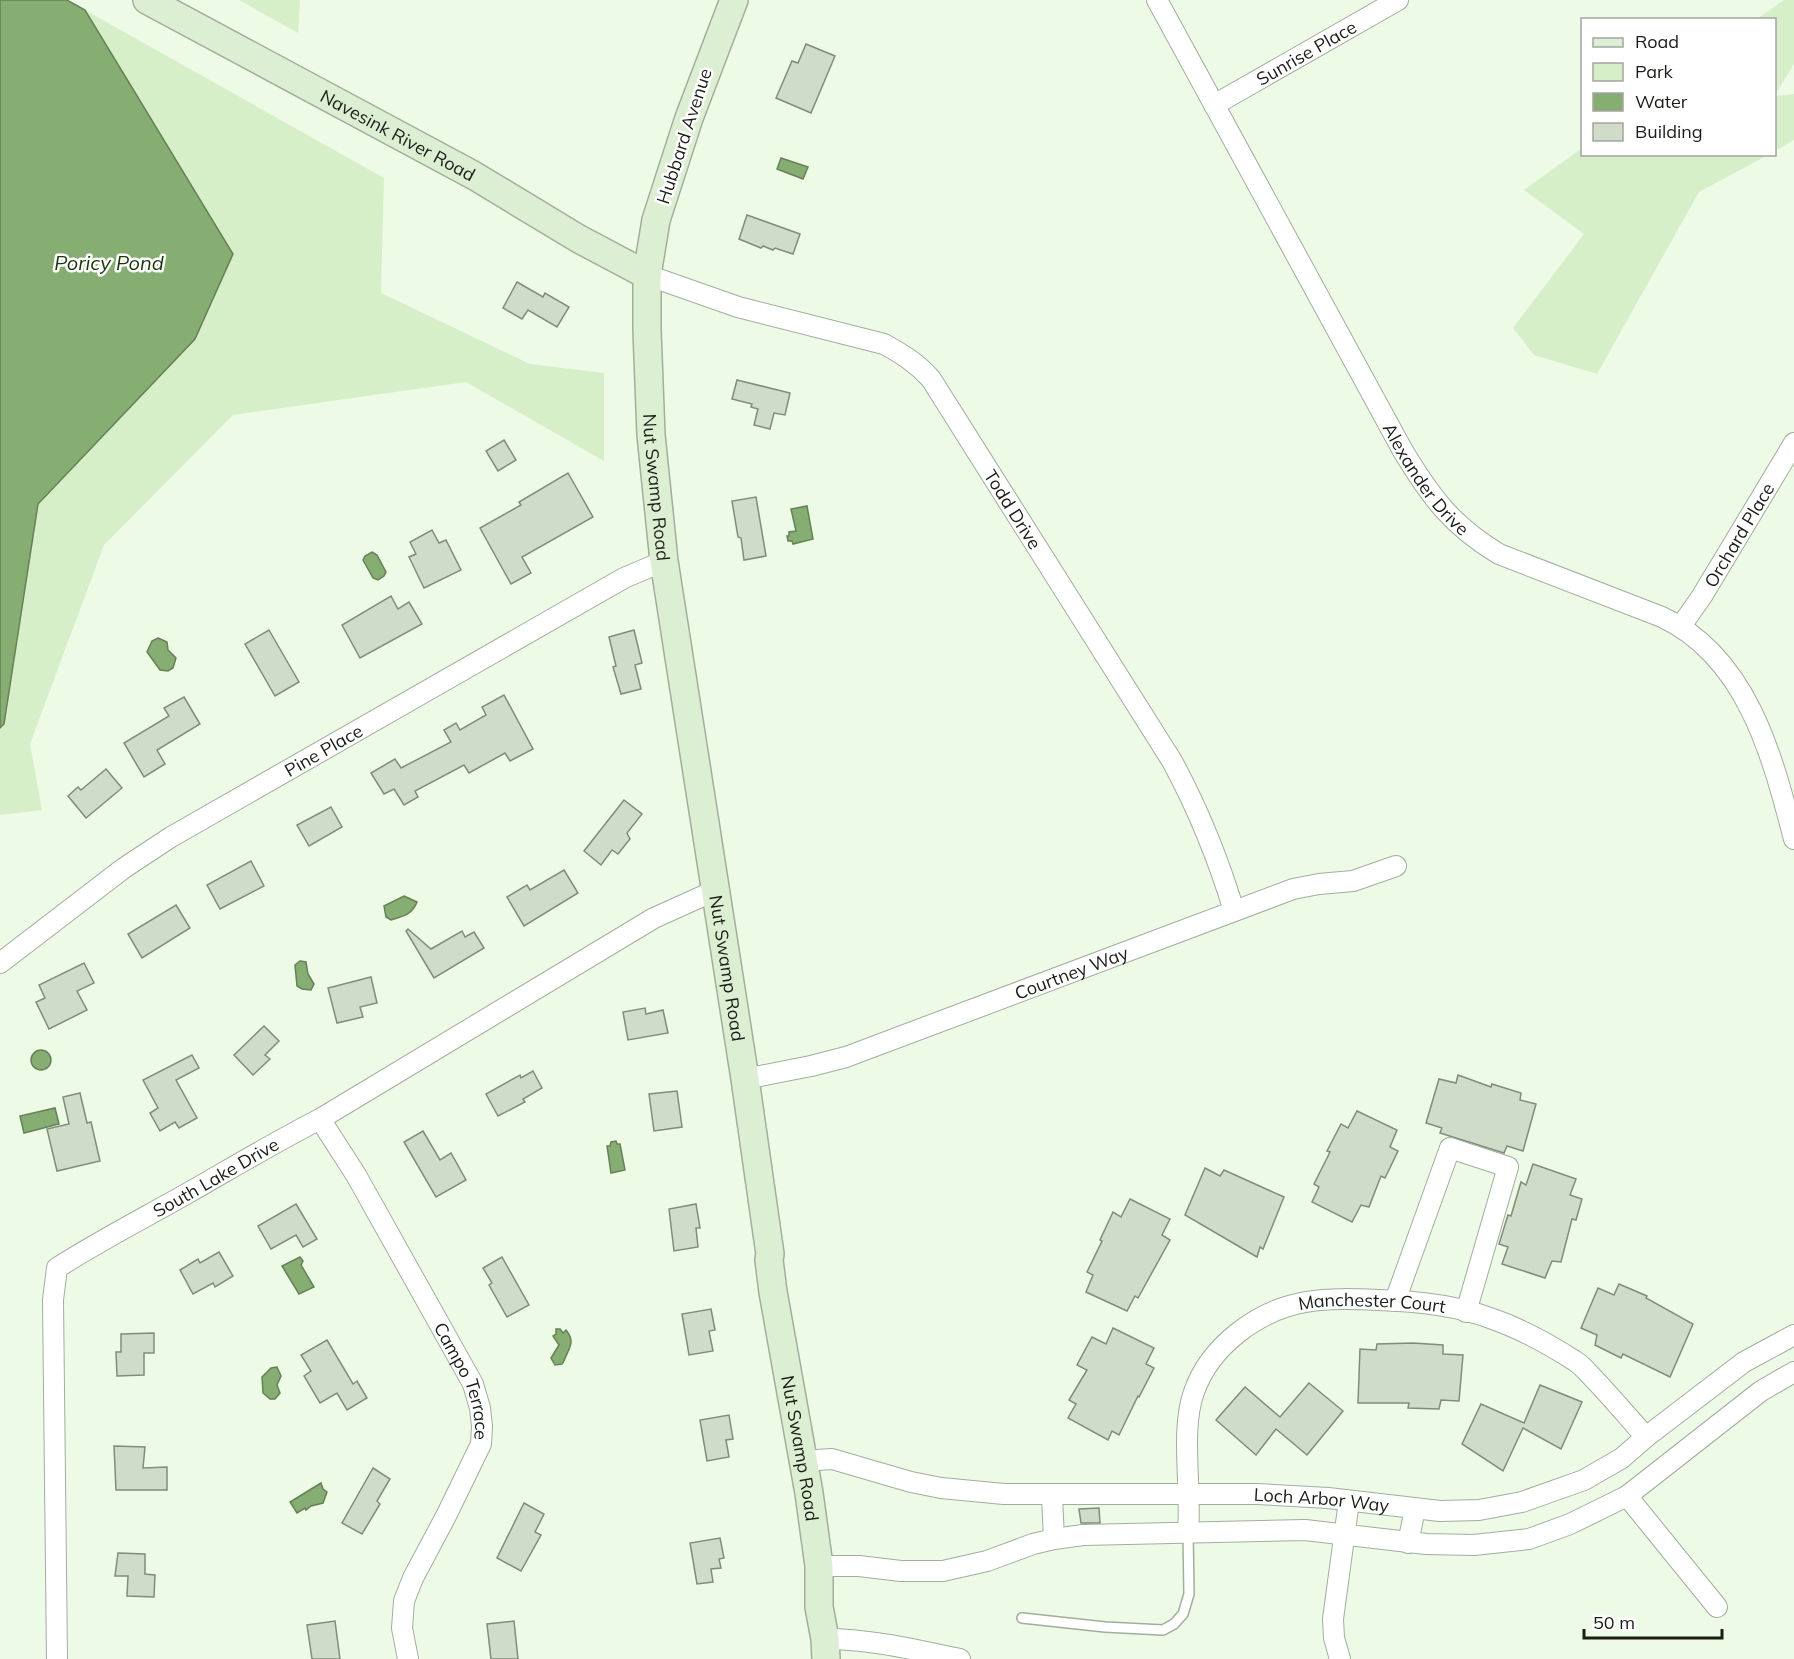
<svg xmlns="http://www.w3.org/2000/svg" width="1794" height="1659" font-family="Mulish,sans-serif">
	<rect width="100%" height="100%" fill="#edfae6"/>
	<!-- green -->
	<g fill="#d6efc9">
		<path d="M239,0H300L298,33Z"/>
		<path d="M1784,0H1794V64L1775,95L1774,20L1757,19Z"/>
		<path d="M85,10L384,178L381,293L530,364L604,373V461L466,382L233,415L104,545L30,744L42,810L0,815V728L4,724L38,504L195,339L233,255Z"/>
		<path d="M1794,94V140L1775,151V96Z"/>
		<path d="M1582,148V154L1768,155L1699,192L1597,374L1534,355L1513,328L1584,234L1524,190Z"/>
	</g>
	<!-- water -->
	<g fill="#86ad72" stroke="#658256" stroke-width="1.5">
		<path d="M0,0H67L85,10L233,254L195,339L38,504L4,724L0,728Z"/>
		<path d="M781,158L808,167L803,179L777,169Z"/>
		<path d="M807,506L813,539L793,544L792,541H788L787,536H789V532L796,531L791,509Z"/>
		<path d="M372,552L377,555L386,572L384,576L378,580L373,578L363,560L365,556Z"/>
		<path d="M158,638L167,642L168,650L176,658L173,668L168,671L160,670L147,652L152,641Z"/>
		<path d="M404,896L417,902C412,915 403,916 391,920L386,917L384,906Z"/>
		<path d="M300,961L306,962L308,974L314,984L311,990L302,989L297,986L295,965Z"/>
		<circle cx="41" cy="1060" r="10"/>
		<path d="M55,1108L59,1124L24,1133L20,1116Z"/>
		<path d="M616,1141L617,1144H620L625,1170L611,1173L607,1146H610L611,1142Z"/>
		<path d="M300,1257L303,1261L301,1265L314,1287L299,1294L282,1266Z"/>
		<path d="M556,1329H560L563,1333L566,1330C574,1340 571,1345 567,1354C565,1357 565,1361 562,1364L555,1365L551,1358L559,1345L553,1336L556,1334Z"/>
		<path d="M277,1367L281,1376L277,1385L280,1393L275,1399H270L263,1393L262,1377L271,1368Z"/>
		<path d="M321,1483L323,1489L327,1492L323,1503L311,1506L306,1510L305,1508L297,1513L290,1502Z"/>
	</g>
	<!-- building -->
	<g fill="#cfdcc8" stroke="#818d7b" stroke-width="1.5">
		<path d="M806,44L835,56L811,113L776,98L792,61L798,63Z"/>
		<path d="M747,215L800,234L793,254L775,248L773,250L763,246L761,248L739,239Z"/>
		<path d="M517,282L543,297L545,293L569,307L557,327L528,310L522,319L503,308Z"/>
		<path d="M737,380L790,393L785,415L774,413L770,429L754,425L758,409L751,407L752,404L732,399Z"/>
		<path d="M504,440L516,460L498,471L486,451Z"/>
		<path d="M568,473L593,517L522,557L531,573L511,584L480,528L521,505L519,502Z"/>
		<path d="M756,497L766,556L744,560L741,538L738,537L732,501Z"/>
		<path d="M432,530L439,543L446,540L461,570L424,588L409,557L416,554L410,542Z"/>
		<path d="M391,596L398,609L409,602L422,624L360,658L342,625Z"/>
		<path d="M269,630L299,682L275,696L245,644Z"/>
		<path d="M634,630L642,663L635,665L641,689L621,694L613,667L616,666L609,637Z"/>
		<path d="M504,695L533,749L510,761L505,753L469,773L464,765L415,791L418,797L404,805L394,789L384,794L371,773L395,759L401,768L451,742L444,730L456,723L460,730L486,715L482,707Z"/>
		<path d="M184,697L200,724L157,750L165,764L144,777L124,743L169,716L164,708Z"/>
		<path d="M106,769L122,788L86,818L68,796L78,787L81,790Z"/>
		<path d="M624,800L642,814L627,833L630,839L618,854L612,850L601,865L584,851Z"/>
		<path d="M331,807L342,827L309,846L297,825Z"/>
		<path d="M251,861L264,886L220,909L207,885Z"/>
		<path d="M564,870L578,893L524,926L507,897L527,885L530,890Z"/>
		<path d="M176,905L190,928L142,958L128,934Z"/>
		<path d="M408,929L431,949L462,931L465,937L474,932L484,948L434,978L406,931Z"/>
		<path d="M84,963L94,983L77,991L87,1010L49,1029L36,1002L45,998L39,985Z"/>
		<path d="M371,977L377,1003L360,1007L363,1017L337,1023L328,988Z"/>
		<path d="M645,1008L646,1014L663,1010L668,1033L628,1040L623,1012Z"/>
		<path d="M264,1026L279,1041L265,1055L270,1059L253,1075L234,1055Z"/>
		<path d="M192,1055L199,1068L176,1080L197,1118L179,1128L175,1122L160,1131L150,1113L158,1108L143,1080Z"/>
		<path d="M533,1071L542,1088L523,1099L525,1102L498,1116L486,1094L520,1075L521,1078Z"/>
		<path d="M1458,1075L1491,1087L1492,1084L1521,1093L1520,1100L1536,1104L1523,1151L1507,1146L1504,1153L1440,1133L1442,1128L1426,1123L1439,1079L1456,1083Z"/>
		<path d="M677,1091L682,1127L654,1131L649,1094Z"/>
		<path d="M80,1093L87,1123L91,1122L100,1161L57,1171L47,1129L69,1124L63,1097Z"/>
		<path d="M1357,1111L1397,1130L1390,1147L1398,1151L1385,1178L1381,1176L1369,1207L1361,1205L1352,1222L1312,1202L1319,1187L1314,1184L1330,1152L1327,1151L1341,1124L1348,1128Z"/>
		<path d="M423,1131L440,1160L451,1153L466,1180L436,1197L404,1142Z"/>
		<path d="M1533,1164L1576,1179L1570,1195L1582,1199L1576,1220L1572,1219L1561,1262L1552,1261L1545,1278L1502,1264L1508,1247L1499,1244L1508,1215L1511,1216L1521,1182L1526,1185Z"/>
		<path d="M1205,1168L1220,1176L1224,1170L1284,1197L1263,1249L1260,1247L1257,1257L1185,1215Z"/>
		<path d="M1130,1199L1170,1219L1162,1235L1170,1240L1138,1298L1135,1296L1127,1311L1086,1292L1093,1275L1087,1272L1102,1241L1100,1240L1113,1212L1121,1217Z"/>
		<path d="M296,1204L317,1239L303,1247L296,1235L271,1249L258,1226Z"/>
		<path d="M696,1204L700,1228H696L698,1247L674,1251L669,1209Z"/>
		<path d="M219,1252L233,1276L215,1287L213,1283L193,1294L180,1270L198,1259L200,1263Z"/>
		<path d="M502,1257L529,1305L507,1317L489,1285L492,1283L483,1268Z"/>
		<path d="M1619,1284L1647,1296L1646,1298L1693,1324L1670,1377L1623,1354L1621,1358L1595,1345L1597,1335L1581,1328L1598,1288L1614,1295Z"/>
		<path d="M711,1309L715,1330L709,1331L713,1351L689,1355L682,1314Z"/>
		<path d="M1113,1328L1154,1348L1146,1364L1154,1368L1139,1397L1138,1396L1119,1435L1112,1431L1108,1440L1068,1418L1076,1404L1069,1400L1087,1370L1077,1365L1092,1337L1106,1344Z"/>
		<path d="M154,1333V1353H144V1375L117,1376L116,1352H121V1334Z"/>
		<path d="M327,1340L353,1384L357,1381L367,1398L347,1410L337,1393L320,1403L304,1376L311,1371L301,1355Z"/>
		<path d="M1413,1343L1443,1345V1354L1463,1355L1459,1401L1441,1400L1439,1409L1408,1408L1409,1403H1358L1360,1349L1376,1350L1377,1344Z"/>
		<path d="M1309,1383L1343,1411L1307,1455L1276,1429L1256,1455L1216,1420L1245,1387L1280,1417Z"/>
		<path d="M1540,1385L1582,1402L1561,1449L1523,1428L1503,1471L1462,1444L1481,1404L1524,1423Z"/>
		<path d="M729,1415L733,1439L726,1440L729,1457L707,1461L700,1420Z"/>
		<path d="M114,1446L145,1447L143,1468L167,1467V1490H116Z"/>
		<path d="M373,1468L390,1479L377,1501L380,1504L362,1534L342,1523Z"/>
		<path d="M524,1503L544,1514L535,1532L541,1535L521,1571L497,1558Z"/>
		<path d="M1099,1508L1100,1523H1081L1079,1509Z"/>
		<path d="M720,1538L724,1558L719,1559L721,1568L711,1569L713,1582L697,1584L690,1543Z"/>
		<path d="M118,1553L145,1554V1574L155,1575L154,1597L127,1596L128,1576H115Z"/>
		<path d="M335,1621L340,1659H312L307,1625Z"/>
		<path d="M514,1621L518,1659H491L487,1624Z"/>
	</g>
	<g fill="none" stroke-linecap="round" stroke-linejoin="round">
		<defs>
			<path id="service" d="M1022,1618L1105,1627L1163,1630L1174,1624L1183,1614L1189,1594L1188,1532"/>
			<g id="minor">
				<path id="s1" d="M1157,0L1403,451C1431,497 1451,525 1499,554L1662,617C1747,657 1772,755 1794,839"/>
				<path id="s2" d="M1214,105L1398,0"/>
				<path id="s3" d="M647,275L738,307L884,344C902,354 917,363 931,379L1172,761C1198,809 1218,858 1234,911"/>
				<path id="s4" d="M1681,626L1702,596L1794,443"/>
				<path id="s5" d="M0,963L124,868L171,837L624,578L664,561"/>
				<path id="s6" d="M745,1079L811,1066L846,1057L1293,889L1319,884L1353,881L1396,866"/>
				<path id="s7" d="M320,1119L356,1175L473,1384L480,1408L482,1426L481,1444L446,1516L413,1578L404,1601L402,1628L408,1659"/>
				<path d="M1395,1301L1450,1148L1508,1167L1466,1312"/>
				<path id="s8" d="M802,1461L832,1459L911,1482L941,1488L1004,1494H1257L1328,1498L1440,1511L1479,1510L1522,1502L1584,1480L1622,1458L1646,1437L1744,1362L1794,1335"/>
				<path d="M1052,1496L1054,1539"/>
				<path d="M1627,1496L1717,1607"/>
				<path id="s9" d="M1188,1532C1192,1490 1180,1430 1194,1392C1210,1346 1258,1310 1306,1302C1330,1298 1354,1299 1378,1300C1416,1301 1455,1305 1490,1318C1519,1328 1549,1344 1575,1361C1582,1365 1588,1373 1595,1380C1612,1398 1629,1418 1646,1437"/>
				<path d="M1408,1543L1415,1509"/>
				<path d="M819,1566H859L901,1571H943L987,1561L1033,1544L1054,1539L1083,1535L1305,1530L1426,1544L1474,1545L1529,1539L1570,1524L1627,1496L1761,1391L1794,1372"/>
				<path d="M825,1639C871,1639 916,1650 960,1659"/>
				<path id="s10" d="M57,1659L53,1300L57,1268C99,1241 144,1218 188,1193C232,1168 275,1142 320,1119L654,918L714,891"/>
				<path d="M1340,1659L1334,1638L1333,1619L1349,1501"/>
			</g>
			<g id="secondary">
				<path id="s11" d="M147,0L473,175L579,239L647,275"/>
				<path id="s12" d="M734,0L689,118L656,220L647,275V330L651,435L664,561L745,1079L770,1254L769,1260L773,1292L809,1493L819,1566V1607L825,1639L826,1659"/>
			</g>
		</defs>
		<!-- service casing -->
		<use href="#service" stroke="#a2ae9c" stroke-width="12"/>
		<!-- minor casing -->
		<use href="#minor" stroke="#a2ae9c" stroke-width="22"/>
		<!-- secondary casing -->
		<use href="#secondary" stroke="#a2ae9c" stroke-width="30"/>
		<!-- service -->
		<use href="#service" stroke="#fff" stroke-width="9"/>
		<!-- minor -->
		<use href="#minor" stroke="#fff" stroke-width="20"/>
		<!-- secondary -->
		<use href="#secondary" stroke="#ddefd3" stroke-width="27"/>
	</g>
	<g text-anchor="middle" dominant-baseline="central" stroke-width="5" stroke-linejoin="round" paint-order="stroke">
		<!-- street labels -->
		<g font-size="18" fill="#191d16" stroke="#fff">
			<text stroke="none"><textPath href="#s2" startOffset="106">Sunrise Place</textPath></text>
			<text stroke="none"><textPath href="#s11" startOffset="285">Navesink River Road</textPath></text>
			<text transform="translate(684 136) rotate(-72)">Hubbard Avenue</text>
			<text stroke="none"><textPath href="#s1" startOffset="550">Alexander Drive</textPath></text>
			<text stroke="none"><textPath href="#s12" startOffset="502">Nut Swamp Road</textPath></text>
			<text stroke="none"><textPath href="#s3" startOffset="460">Todd Drive</textPath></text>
			<text stroke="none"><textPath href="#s4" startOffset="108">Orchard Place</textPath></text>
			<text stroke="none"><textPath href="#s5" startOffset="388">Pine Place</textPath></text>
			<text stroke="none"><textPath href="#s12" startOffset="988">Nut Swamp Road</textPath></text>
			<text stroke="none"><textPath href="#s6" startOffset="344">Courtney Way</textPath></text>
			<text stroke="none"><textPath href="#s10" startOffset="574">South Lake Drive</textPath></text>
			<text stroke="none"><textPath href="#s9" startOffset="357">Manchester Court</textPath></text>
			<text stroke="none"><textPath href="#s7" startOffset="300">Campo Terrace</textPath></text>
			<text stroke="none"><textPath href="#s12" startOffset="1474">Nut Swamp Road</textPath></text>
			<text stroke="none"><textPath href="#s8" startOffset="524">Loch Arbor Way</textPath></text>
		</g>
		<!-- water labels -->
		<g font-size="20" font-style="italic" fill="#1b350a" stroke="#fff">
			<text x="109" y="262">Poricy Pond</text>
		</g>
	</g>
	<!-- legend -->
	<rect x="1581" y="18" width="195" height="138" fill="#ffffff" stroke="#a3a5a2" stroke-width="1.5"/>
	<rect x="1593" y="38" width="30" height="9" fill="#ddefd3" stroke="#a3a5a2" stroke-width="1.5"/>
	<text x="1635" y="48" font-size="18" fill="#191d16">Road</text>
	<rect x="1593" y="63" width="30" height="18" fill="#d6efc9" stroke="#a3a5a2" stroke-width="1.5"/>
	<text x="1635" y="78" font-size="18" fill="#191d16">Park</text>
	<rect x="1593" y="93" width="30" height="18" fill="#86ad72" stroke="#a3a5a2" stroke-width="1.5"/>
	<text x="1635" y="108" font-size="18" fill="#191d16">Water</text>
	<rect x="1593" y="123" width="30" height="18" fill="#cfdcc8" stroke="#a3a5a2" stroke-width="1.5"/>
	<text x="1635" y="138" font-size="18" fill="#191d16">Building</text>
	<!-- scale -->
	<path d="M1584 1629v9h138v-9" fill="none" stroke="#191d16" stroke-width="3"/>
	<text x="1593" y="1629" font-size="18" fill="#191d16" stroke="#ffffff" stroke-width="4.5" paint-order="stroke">50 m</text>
</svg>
